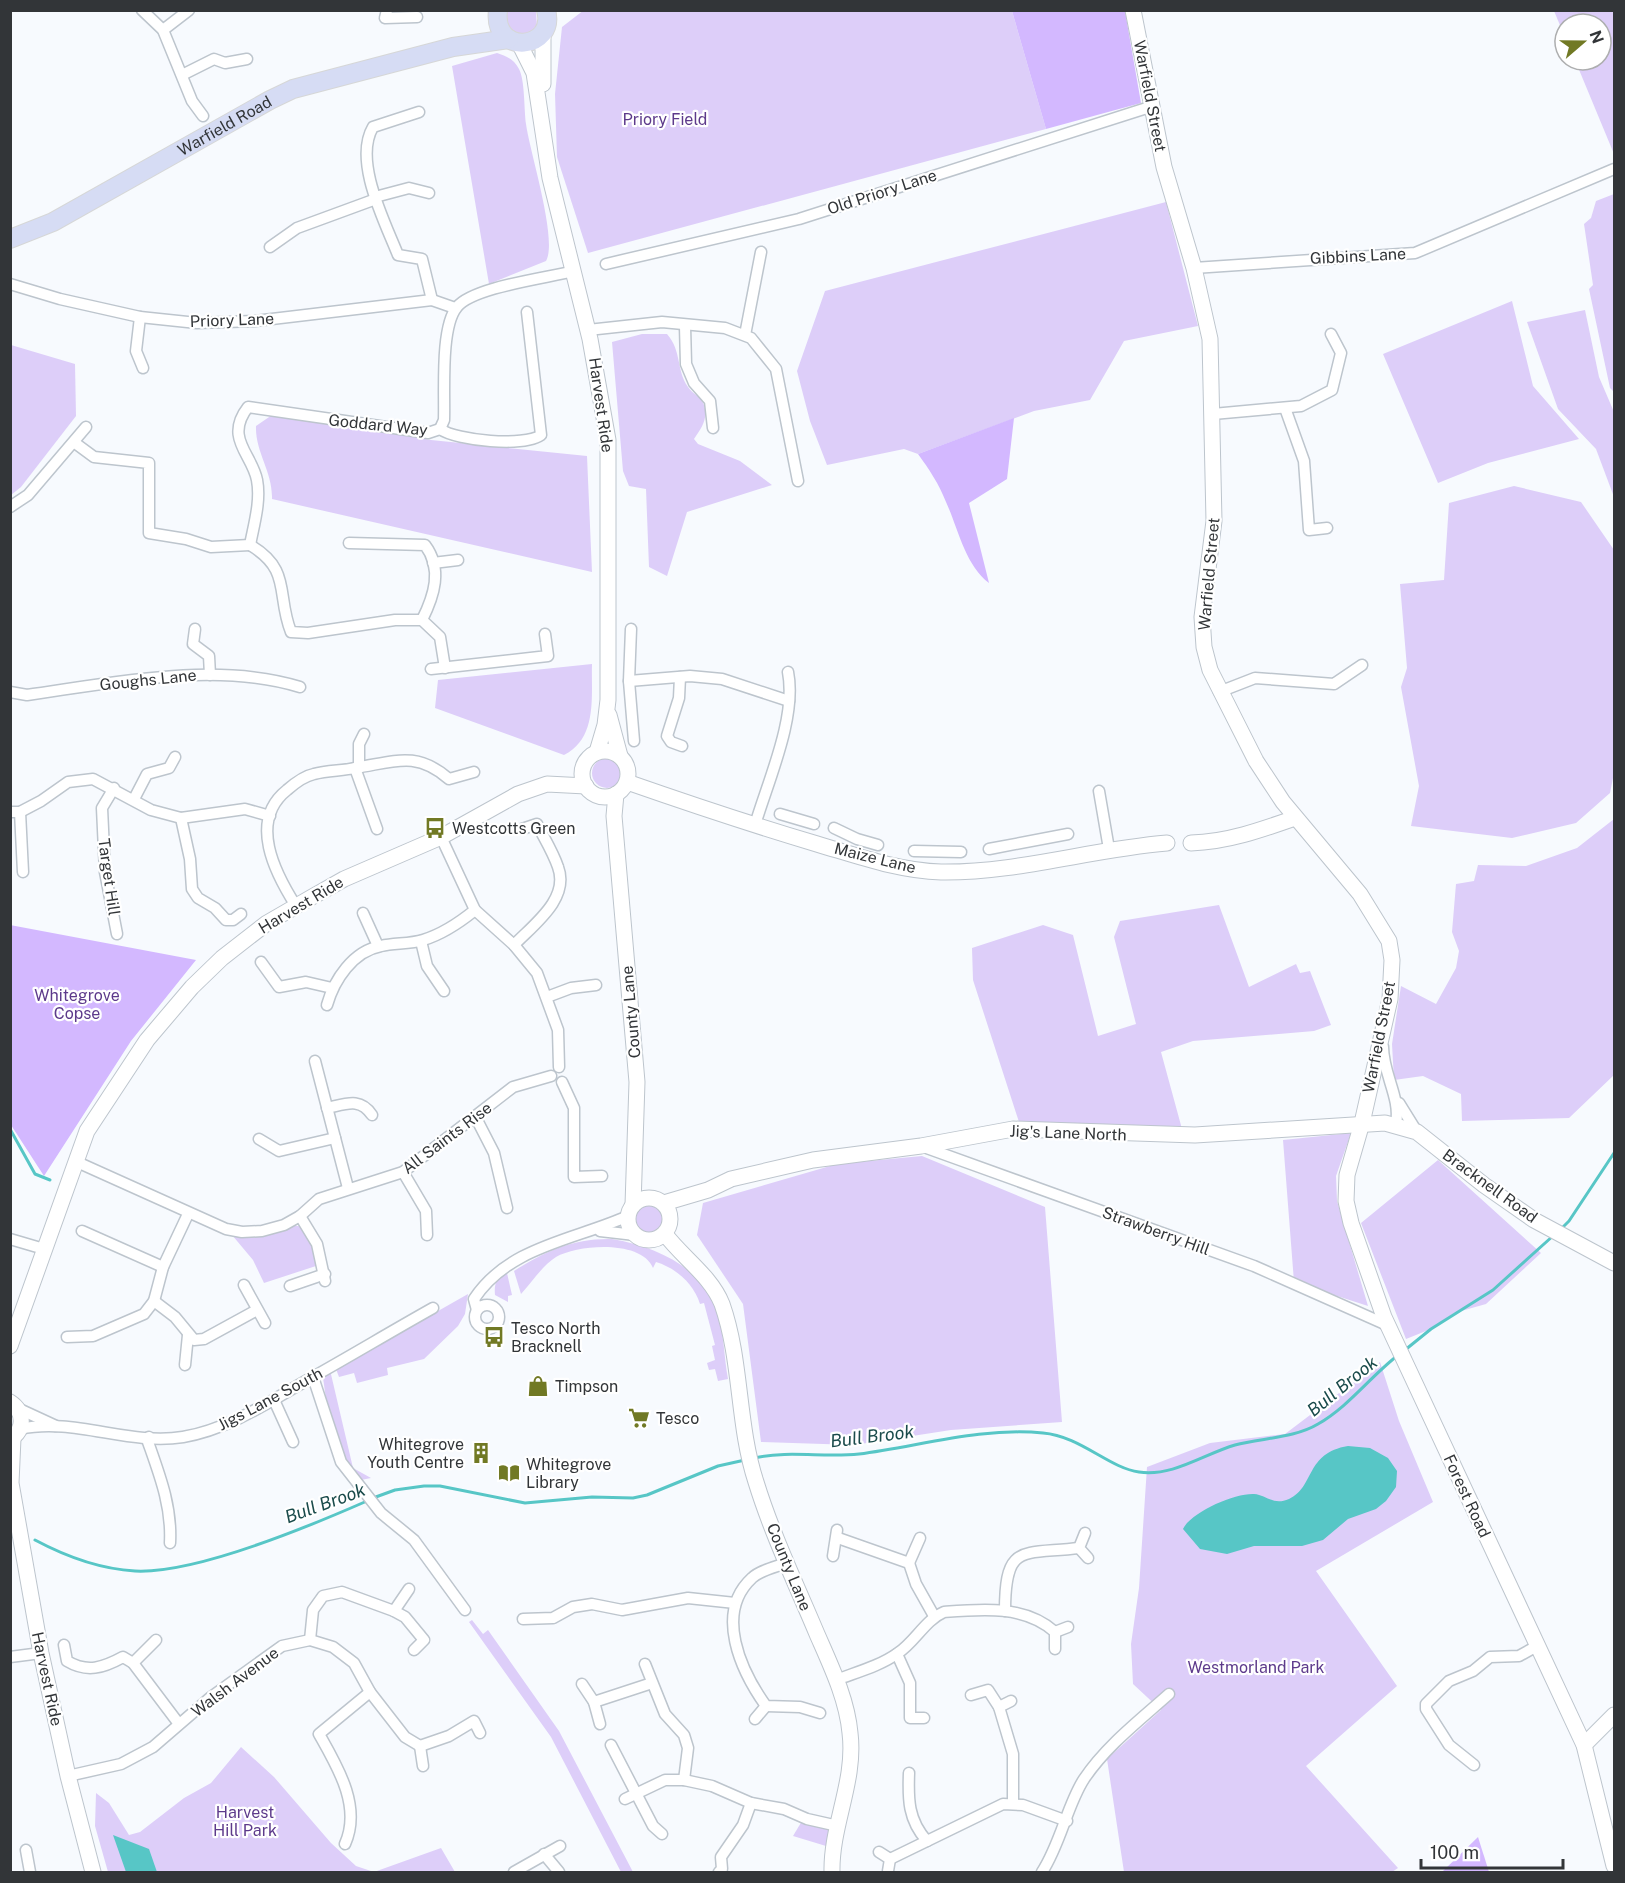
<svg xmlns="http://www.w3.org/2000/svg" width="1625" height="1883" font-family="'Public Sans',sans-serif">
	<rect width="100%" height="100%" fill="#f7fafe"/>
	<!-- green -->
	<g fill="#ddcef9">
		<path d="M584,10L1012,11L1046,129L588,253L557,157L555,94L562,27Z"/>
		<path d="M506,11H536L537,27L529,34L511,32L505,15Z"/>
		<path d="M1554,11H1614V154L1575,60H1601V24H1565V37Z"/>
		<path d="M497,53C506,56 514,59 519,69C525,80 524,110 526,124C530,153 558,240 546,261L489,284L452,66Z"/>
		<path d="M1614,194V392L1610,388L1589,289L1593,285L1584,224L1591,218L1596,201Z"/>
		<path d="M1166,202L1198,326L1124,341L1090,400L1034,411L918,454L904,449L827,465L810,421L797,371L825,291Z"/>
		<path d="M1512,301L1533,386L1579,439L1488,463L1438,483L1383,354Z"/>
		<path d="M1585,310L1599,377L1614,412V497L1596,449L1558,409L1527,322Z"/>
		<path d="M642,334H667C682,351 676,370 688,387C694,396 703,396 705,409C707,421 700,430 694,439L698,444L740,461L772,485L687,512L667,576L649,567L646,489L629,486L623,471L612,342Z"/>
		<path d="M11,345L75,364L76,416L21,487L11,495Z"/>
		<path d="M272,415L431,440L587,456L592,572L272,499C273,472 255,452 256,426Z"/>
		<path d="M1514,486L1581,502L1614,550V773L1610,793L1576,823L1512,838L1411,826L1419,786L1401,687L1407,668L1400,584L1444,580L1449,503Z"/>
		<path d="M592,664C591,696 598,738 564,755L435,708L438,680Z"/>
		<circle cx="607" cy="773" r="15"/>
		<path d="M1614,819V1075L1569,1118L1462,1121L1461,1094L1423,1076L1394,1080L1392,1044L1401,986L1436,1004L1456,968L1459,951L1452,932L1456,884L1474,881L1478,865L1526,866L1577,848Z"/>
		<path d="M1219,905L1249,987L1296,964L1300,973L1310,971L1331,1025L1314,1031L1193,1041L1161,1052L1182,1129L1019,1122L973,980L972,948L1043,925L1073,935L1098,1036L1136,1024L1114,937L1120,921Z"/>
		<path d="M1351,1133L1336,1176L1337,1201L1368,1306L1294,1282L1283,1140Z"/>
		<path d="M922,1156L1045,1207L1062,1422L951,1430L854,1445L761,1442L743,1304L697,1235L703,1203L837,1164Z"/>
		<path d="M1438,1160L1541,1253L1486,1304L1454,1313L1431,1329L1406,1339L1361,1223Z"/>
		<circle cx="649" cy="1217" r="17"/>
		<path d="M293,1226H301L314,1245L319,1265L264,1283L253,1260L232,1235L264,1236Z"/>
		<path d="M612,1239C657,1247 703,1267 718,1314C724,1334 724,1357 728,1379L718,1381L715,1369L709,1370L707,1363L715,1360L712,1346L715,1345L704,1303L700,1304C694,1284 676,1268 656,1262L653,1268C642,1240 579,1244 556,1257C542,1266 532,1282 521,1294L514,1271C545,1251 575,1238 612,1239Z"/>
		<path d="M507,1273L512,1295L508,1296V1302L495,1295C494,1284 496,1277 507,1273Z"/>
		<path d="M468,1294L465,1314L458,1326L424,1359L387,1368L388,1375L357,1383L354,1373L339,1377L336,1369Z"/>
		<path d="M1380,1362L1399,1421L1433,1502L1316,1571L1397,1686L1306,1766L1398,1868L1392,1872H1124L1107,1759L1161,1710L1133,1684L1131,1644L1139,1588L1147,1467L1210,1443L1285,1434Z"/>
		<path d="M330,1370L353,1468L371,1478L361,1480C332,1459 328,1411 323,1378Z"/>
		<path d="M472,1620L483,1634L488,1630L559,1731L633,1872H621L551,1737L469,1622Z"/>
		<path d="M241,1747L274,1777L331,1843L356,1866L374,1872L441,1848L455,1872H108L95,1826L96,1793L109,1803L129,1835L140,1832L184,1798L211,1783Z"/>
		<path d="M802,1821L829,1829L826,1846L793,1836Z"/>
	</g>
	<!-- forest -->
	<g fill="#d3b8ff">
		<path d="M1012,11H1125L1141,103L1046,129Z"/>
		<path d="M1014,418L1007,479L969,503L989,583C965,565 958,528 946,502C939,484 929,469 918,454Z"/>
		<path d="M10,925L196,960L131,1041L44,1176L11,1125Z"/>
		<path d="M1478,1837L1489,1872H1442Z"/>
	</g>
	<!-- water -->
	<g fill="#57c6c6">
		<path d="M1348,1446L1370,1448L1388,1458L1397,1471L1396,1487L1386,1501L1376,1509L1348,1519L1323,1540L1302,1546H1254L1227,1554L1200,1549L1183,1529C1191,1512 1235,1493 1254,1494C1267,1495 1273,1506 1289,1499C1315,1487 1305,1453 1348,1446Z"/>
		<path d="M113,1835L149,1849L157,1872H126Z"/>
	</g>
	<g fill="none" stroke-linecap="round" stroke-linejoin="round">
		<!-- stream -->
		<g stroke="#57c6c6" stroke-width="3">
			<path d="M10,1129L35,1174L50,1180"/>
			<path d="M1561,1229L1569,1221L1614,1153"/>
			<path d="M1405,1350L1431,1329L1493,1290L1554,1235"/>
			<path d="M755,1458C789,1450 824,1458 859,1454C920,1446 982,1427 1043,1433C1080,1436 1109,1468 1139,1472C1173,1477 1204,1454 1235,1445C1261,1438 1295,1438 1318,1424C1348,1407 1370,1377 1397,1356"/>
			<path d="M373,1498L395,1490L424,1486H440L525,1503L592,1497L633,1498L647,1495L718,1466L745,1460"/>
			<path d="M35,1540C65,1556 100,1569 135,1571C195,1574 310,1526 367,1501"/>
		</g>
		<defs>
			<g id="street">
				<path d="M142,10L163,30L192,101L203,116"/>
				<path d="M387,10L385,18L417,17"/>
				<path d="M163,30L189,10"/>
				<path d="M182,75L214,59L225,63L247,59"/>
				<path d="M419,112L373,127C353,161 385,222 398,255L422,259L432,300"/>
				<path d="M375,197L409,188L429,193"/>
				<path d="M270,247L297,228L376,199"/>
				<path d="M606,264L799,219L1153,106"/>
				<path d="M1194,268L1415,253L1614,169"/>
				<path d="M10,284L60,299L140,317L197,323L255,321L432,300L455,308"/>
				<path d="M140,317L136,351L143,368"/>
				<path d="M685,326L686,364L694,383L710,401L713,428"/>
				<path d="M588,330L662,322L725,328L751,338L776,369L798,481"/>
				<path d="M745,335L761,252"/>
				<path d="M1285,408L1304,461L1309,530L1327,528"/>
				<path d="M1213,414L1301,406L1332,390L1341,353L1331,334"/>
				<path d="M440,429L444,420C445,393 440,327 457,307C473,287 547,278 574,271"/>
				<path d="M440,429C457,441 524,447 541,435L527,312"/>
				<path d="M75,443L94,457L149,463V533L186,539L211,547L250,545"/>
				<path d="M10,507L28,495L86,427"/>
				<path d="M349,543L425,545C443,569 434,596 422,620"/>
				<path d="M250,545C254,524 261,501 257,480C252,454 224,438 248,407L428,433L440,429"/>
				<path d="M250,545C292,570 276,594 291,632L308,633L395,620H422L440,637L445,668"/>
				<path d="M433,563L458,560"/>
				<path d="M195,629L193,644L209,656L210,675"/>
				<path d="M631,629L629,681L634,741"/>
				<path d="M431,669L548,656L545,634"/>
				<path d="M680,677L679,698L667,736L671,742L682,746"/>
				<path d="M629,681L690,676L722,679L789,701"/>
				<path d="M10,692L27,695C112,683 216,661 300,687"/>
				<path d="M1219,692L1255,678L1334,684L1362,665"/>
				<path d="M355,768L377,829"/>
				<path d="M359,768V744L364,734"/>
				<path d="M114,788L102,808L105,872L117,934"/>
				<path d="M1099,791L1109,849"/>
				<path d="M134,799L147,774L169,768L175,757"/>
				<path d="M10,812H20L41,801L68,782L93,779L151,810L181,818L245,809L270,816"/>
				<path d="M20,812L23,872"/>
				<path d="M780,814L814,824"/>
				<path d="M181,818L190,859L192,889L198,898L215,908L226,920H233L241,914"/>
				<path d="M755,825C768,781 797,717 788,672"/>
				<path d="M834,828L857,839L878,845"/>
				<path d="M441,837L475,910L514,945L537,973L558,1030L559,1067"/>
				<path d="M989,849L1068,834"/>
				<path d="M914,851L961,852"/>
				<path d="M296,906C275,873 248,821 287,790C295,783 304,776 314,774C327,770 342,771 355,768C394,762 416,750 449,779L474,772"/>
				<path d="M363,913L378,946"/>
				<path d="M421,941L427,966L444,991"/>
				<path d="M514,945C533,925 570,899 558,867C553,852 544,838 537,824L522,829"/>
				<path d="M261,962L279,987L306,982L332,988"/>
				<path d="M547,997L571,988L596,985"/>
				<path d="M327,1005C334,980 353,951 381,946C395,943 410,944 423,940C443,934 459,923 475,910"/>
				<path d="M1383,1047C1383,1074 1401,1098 1396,1124"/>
				<path d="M315,1061L348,1188"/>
				<path d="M562,1082L574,1108V1177L602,1176"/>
				<path d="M1399,1103L1417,1132"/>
				<path d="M327,1108C346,1104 360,1097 372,1115"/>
				<path d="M476,1118L494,1153L507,1208"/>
				<path d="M259,1139L279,1151L335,1138"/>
				<path d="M921,1146L1254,1266L1387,1325"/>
				<path d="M77,1162L226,1229L242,1232L262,1231L284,1225L300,1216L319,1199L403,1172L513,1087L551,1076"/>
				<path d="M403,1172L426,1211L427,1235"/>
				<path d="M300,1216L317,1244L325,1281"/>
				<path d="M82,1231L163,1267"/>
				<path d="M600,1231L635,1235"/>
				<path d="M10,1239L44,1249"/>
				<path d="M244,1285L265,1323"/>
				<path d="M290,1286L325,1274"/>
				<path d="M154,1301L175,1317L194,1340L204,1339L257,1310"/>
				<circle cx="487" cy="1317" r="12"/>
				<path d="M477,1310L474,1299C509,1246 575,1240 628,1216"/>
				<path d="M67,1337L93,1336L144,1314L154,1301L163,1267L188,1214"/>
				<path d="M185,1365L188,1335"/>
				<path d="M313,1377L341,1462L381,1513L414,1540L465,1610"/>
				<path d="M274,1400L293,1442"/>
				<path d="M17,1408L56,1426"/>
				<path d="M20,1429C74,1417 129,1446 183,1437C230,1429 270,1401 311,1378C352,1355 392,1331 433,1308"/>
				<path d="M149,1437L148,1442C160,1476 172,1507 170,1543"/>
				<path d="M1085,1533L1079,1548L1088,1558"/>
				<path d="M838,1538L909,1563L916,1584L934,1616"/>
				<path d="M833,1556L837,1530"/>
				<path d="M786,1563C776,1567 760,1570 752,1578C714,1613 741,1671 766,1706L800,1707L820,1713"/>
				<path d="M909,1563L920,1538"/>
				<path d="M394,1611L409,1589"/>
				<path d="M1005,1611C1005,1542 1022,1555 1079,1548"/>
				<path d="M523,1619L553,1618L573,1607L592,1604L622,1610L688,1598L735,1603"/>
				<path d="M1055,1632L1068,1627"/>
				<path d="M310,1640L313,1610L323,1596L342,1592L394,1611L405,1617L424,1640L414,1650"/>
				<path d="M64,1645L67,1661C87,1673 103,1668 123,1657L133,1663L179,1724"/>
				<path d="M897,1654L910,1683V1718H924"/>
				<path d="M10,1657L41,1653"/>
				<path d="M133,1663L156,1640"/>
				<path d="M645,1664L665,1714L684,1735L688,1748L684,1780"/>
				<path d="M836,1680C857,1672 880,1666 898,1653C915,1642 925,1620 944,1612C982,1609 1025,1605 1055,1632V1649"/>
				<path d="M582,1684L594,1702L652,1683"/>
				<path d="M971,1695L988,1690L999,1707"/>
				<path d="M1011,1701L999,1707L1013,1754V1803"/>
				<path d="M594,1702L600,1724"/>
				<path d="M755,1719L766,1706"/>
				<path d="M611,1745L653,1826L662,1834"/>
				<path d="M420,1746L423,1766"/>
				<path d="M1474,1765L1449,1745L1426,1709V1704L1449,1681L1473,1671L1490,1657L1519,1656L1537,1646"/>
				<path d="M909,1773C908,1799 908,1820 927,1841"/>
				<path d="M68,1776L121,1764L153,1747L211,1697L282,1646L310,1640L333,1647L354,1663L370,1692L405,1737L420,1746L449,1736L474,1721L480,1733"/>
				<path d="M625,1799L665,1780H684L712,1786L751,1803L784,1809L807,1819L838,1826"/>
				<path d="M345,1844C362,1806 337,1766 319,1734L370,1692"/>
				<path d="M26,1850L30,1872"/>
				<path d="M879,1852L890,1859L888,1871"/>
				<path d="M544,1854L559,1872"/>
				<path d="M890,1859L1003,1804L1023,1805L1067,1821"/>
				<path d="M514,1872L560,1846"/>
				<path d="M719,1872L722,1869L721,1857L743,1825L751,1803"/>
				<path d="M1042,1872C1061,1843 1067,1805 1084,1779C1106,1746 1140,1720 1169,1694"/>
			</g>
			<g id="secondary">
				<path d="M1133,10L1164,167L1194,268L1210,339L1214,521L1202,617L1204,647L1210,670L1256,761L1283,802L1360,894L1389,941L1392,960L1390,999L1362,1123L1347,1175L1346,1201L1351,1223L1384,1317L1584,1745L1614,1866"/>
				<path d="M543,33V84"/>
				<path d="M519,43L534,73L550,178L590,339L608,440V700L605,725L597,752"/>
				<path d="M609,715L620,756"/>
				<circle cx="605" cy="774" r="23"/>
				<path d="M627,782C690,804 753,825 817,844C858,856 899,871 941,872C1017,873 1092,849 1167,843"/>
				<path d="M616,794L614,816L637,1082L633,1205"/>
				<path d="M1191,843C1227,842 1261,830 1295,818"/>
				<circle cx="649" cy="1219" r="21"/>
				<path d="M664,1203L708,1190L731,1179L813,1160L921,1146L1013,1129L1195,1135L1385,1123L1417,1132L1484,1185L1534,1220L1614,1263"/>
				<path d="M665,1234C682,1257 711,1276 722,1304C742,1361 737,1424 756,1482C772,1534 796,1584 817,1634C831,1666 847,1699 850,1733C856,1781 831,1825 832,1872"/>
				<path d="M10,1346L87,1131L147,1040L192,987L222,958L267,923L312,897L344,879L441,837L518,794L547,784L586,786"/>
				<path d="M10,1402C25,1412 25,1430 10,1439"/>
				<path d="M13,1438L11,1483L41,1653L68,1776L93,1872"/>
				<path d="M1584,1745L1614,1715"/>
			</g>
			<g id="primary">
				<path d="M498,10C492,57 557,50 546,10"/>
				<path id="s1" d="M10,239L53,222L270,100L293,89L453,47L509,39"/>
			</g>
		</defs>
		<!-- street casing -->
		<use href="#street" stroke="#bdc5cd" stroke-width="13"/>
		<!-- secondary casing -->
		<use href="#secondary" stroke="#bdc5cd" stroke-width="17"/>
		<!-- primary casing -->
		<use href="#primary" stroke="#d6d7d7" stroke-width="20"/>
		<!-- street -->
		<use href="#street" stroke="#fff" stroke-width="10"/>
		<!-- secondary -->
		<use href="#secondary" stroke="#fff" stroke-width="15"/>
		<!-- primary -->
		<use href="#primary" stroke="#d6dcf4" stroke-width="18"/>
	</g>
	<!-- icons -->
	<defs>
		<symbol id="bus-bare" viewBox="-9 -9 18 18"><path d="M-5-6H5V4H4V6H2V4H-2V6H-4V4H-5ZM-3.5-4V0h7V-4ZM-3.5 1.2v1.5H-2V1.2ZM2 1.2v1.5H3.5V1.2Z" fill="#717924" stroke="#fff" stroke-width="2.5" paint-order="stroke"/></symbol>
		<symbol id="shop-bare" viewBox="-9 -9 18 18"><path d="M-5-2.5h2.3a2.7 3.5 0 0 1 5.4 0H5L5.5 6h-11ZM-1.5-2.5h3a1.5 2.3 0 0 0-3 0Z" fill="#717924" stroke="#fff" stroke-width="2.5" paint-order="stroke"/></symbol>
		<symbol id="supermarket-bare" viewBox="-9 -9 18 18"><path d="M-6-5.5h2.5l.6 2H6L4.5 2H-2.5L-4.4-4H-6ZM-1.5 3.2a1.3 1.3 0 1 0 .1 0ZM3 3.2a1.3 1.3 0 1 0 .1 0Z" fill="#717924" stroke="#fff" stroke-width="2.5" paint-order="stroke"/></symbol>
		<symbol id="building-bare" viewBox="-9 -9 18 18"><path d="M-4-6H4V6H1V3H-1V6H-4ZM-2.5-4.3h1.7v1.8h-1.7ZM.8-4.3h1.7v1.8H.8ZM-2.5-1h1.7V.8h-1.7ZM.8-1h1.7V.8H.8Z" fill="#717924" stroke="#fff" stroke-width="2.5" paint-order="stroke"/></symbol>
		<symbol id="library-bare" viewBox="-9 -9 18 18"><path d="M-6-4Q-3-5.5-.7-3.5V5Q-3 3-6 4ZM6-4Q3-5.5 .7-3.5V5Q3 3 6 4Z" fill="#717924" stroke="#fff" stroke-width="2.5" paint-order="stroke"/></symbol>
	</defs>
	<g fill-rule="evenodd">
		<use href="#bus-bare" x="420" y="813" width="30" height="30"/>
		<use href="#bus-bare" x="479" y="1322" width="30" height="30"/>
		<use href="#shop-bare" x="523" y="1371" width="30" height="30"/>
		<use href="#supermarket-bare" x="624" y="1403" width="30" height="30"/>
		<use href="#building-bare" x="466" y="1438" width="30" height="30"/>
		<use href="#library-bare" x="494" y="1458" width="30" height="30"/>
	</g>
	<g text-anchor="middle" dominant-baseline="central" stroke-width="4.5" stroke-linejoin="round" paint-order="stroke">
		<!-- street labels -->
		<g font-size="16" fill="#323538" stroke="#fff">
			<text transform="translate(1150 96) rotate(79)">Warfield Street</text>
			<text stroke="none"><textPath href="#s1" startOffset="243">Warfield Road</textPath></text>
			<text transform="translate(882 192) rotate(-18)">Old Priory Lane</text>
			<text transform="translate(1358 256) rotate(-3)">Gibbins Lane</text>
			<text transform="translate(232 320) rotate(-2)">Priory Lane</text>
			<text transform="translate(601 405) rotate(82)">Harvest Ride</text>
			<text transform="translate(378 425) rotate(6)">Goddard Way</text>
			<text transform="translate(1209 574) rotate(-85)">Warfield Street</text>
			<text transform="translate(148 680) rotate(-6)">Goughs Lane</text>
			<text transform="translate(875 858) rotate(14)">Maize Lane</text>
			<text transform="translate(109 877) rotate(82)">Target Hill</text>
			<text transform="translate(301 905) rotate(-31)">Harvest Ride</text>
			<text transform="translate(631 1012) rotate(-95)">County Lane</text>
			<text transform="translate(1379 1037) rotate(-79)">Warfield Street</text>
			<text transform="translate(1068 1133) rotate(2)">Jig's Lane North</text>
			<text transform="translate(447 1138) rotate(-37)">All Saints Rise</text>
			<text transform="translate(1490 1186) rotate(36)">Bracknell Road</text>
			<text transform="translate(1156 1231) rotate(20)">Strawberry Hill</text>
			<text transform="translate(270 1399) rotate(-28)">Jigs Lane South</text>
			<text transform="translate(1467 1496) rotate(65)">Forest Road</text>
			<text transform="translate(789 1567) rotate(68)">County Lane</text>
			<text transform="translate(47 1679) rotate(78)">Harvest Ride</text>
			<text transform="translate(235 1682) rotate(-37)">Walsh Avenue</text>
		</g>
		<!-- park labels -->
		<g font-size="16" fill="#5d3a8b" stroke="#fff">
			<text x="665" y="119">Priory Field</text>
			<text x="77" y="995">Whitegrove<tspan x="77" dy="18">Copse</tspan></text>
			<text x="1256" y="1667">Westmorland Park</text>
			<text x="245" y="1812">Harvest<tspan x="245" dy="18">Hill Park</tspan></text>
		</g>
		<!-- poi labels -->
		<g font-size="16" fill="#323538" stroke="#fff" text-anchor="start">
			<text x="452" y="828">Westcotts Green</text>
			<text x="511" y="1328">Tesco North<tspan x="511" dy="18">Bracknell</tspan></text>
			<text x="555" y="1386">Timpson</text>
			<text x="656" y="1418">Tesco</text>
			<text x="464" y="1444" text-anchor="end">Whitegrove<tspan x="464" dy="18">Youth Centre</tspan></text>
			<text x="526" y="1464">Whitegrove<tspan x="526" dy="18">Library</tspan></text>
		</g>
		<!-- water labels -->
		<g font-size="18" font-style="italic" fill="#1a4b4b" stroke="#fff">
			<text transform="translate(1342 1386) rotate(-39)">Bull Brook</text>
			<text transform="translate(872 1436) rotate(-7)">Bull Brook</text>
			<text transform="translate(325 1503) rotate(-20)">Bull Brook</text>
		</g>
	</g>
	<!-- border -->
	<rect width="1625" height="1883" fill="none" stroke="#323538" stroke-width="24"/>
	<!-- north arrow -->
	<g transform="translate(1583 42) rotate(70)"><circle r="28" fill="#ffffff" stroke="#adaeaf" stroke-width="1.5"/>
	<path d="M0-4.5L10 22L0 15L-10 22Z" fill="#717924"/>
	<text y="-9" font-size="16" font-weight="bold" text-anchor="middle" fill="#323538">N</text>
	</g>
	<!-- scale -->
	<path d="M1421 1859v9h142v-9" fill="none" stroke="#323538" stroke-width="3"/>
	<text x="1430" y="1859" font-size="18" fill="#323538" stroke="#ffffff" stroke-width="4.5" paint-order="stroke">100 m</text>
</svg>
